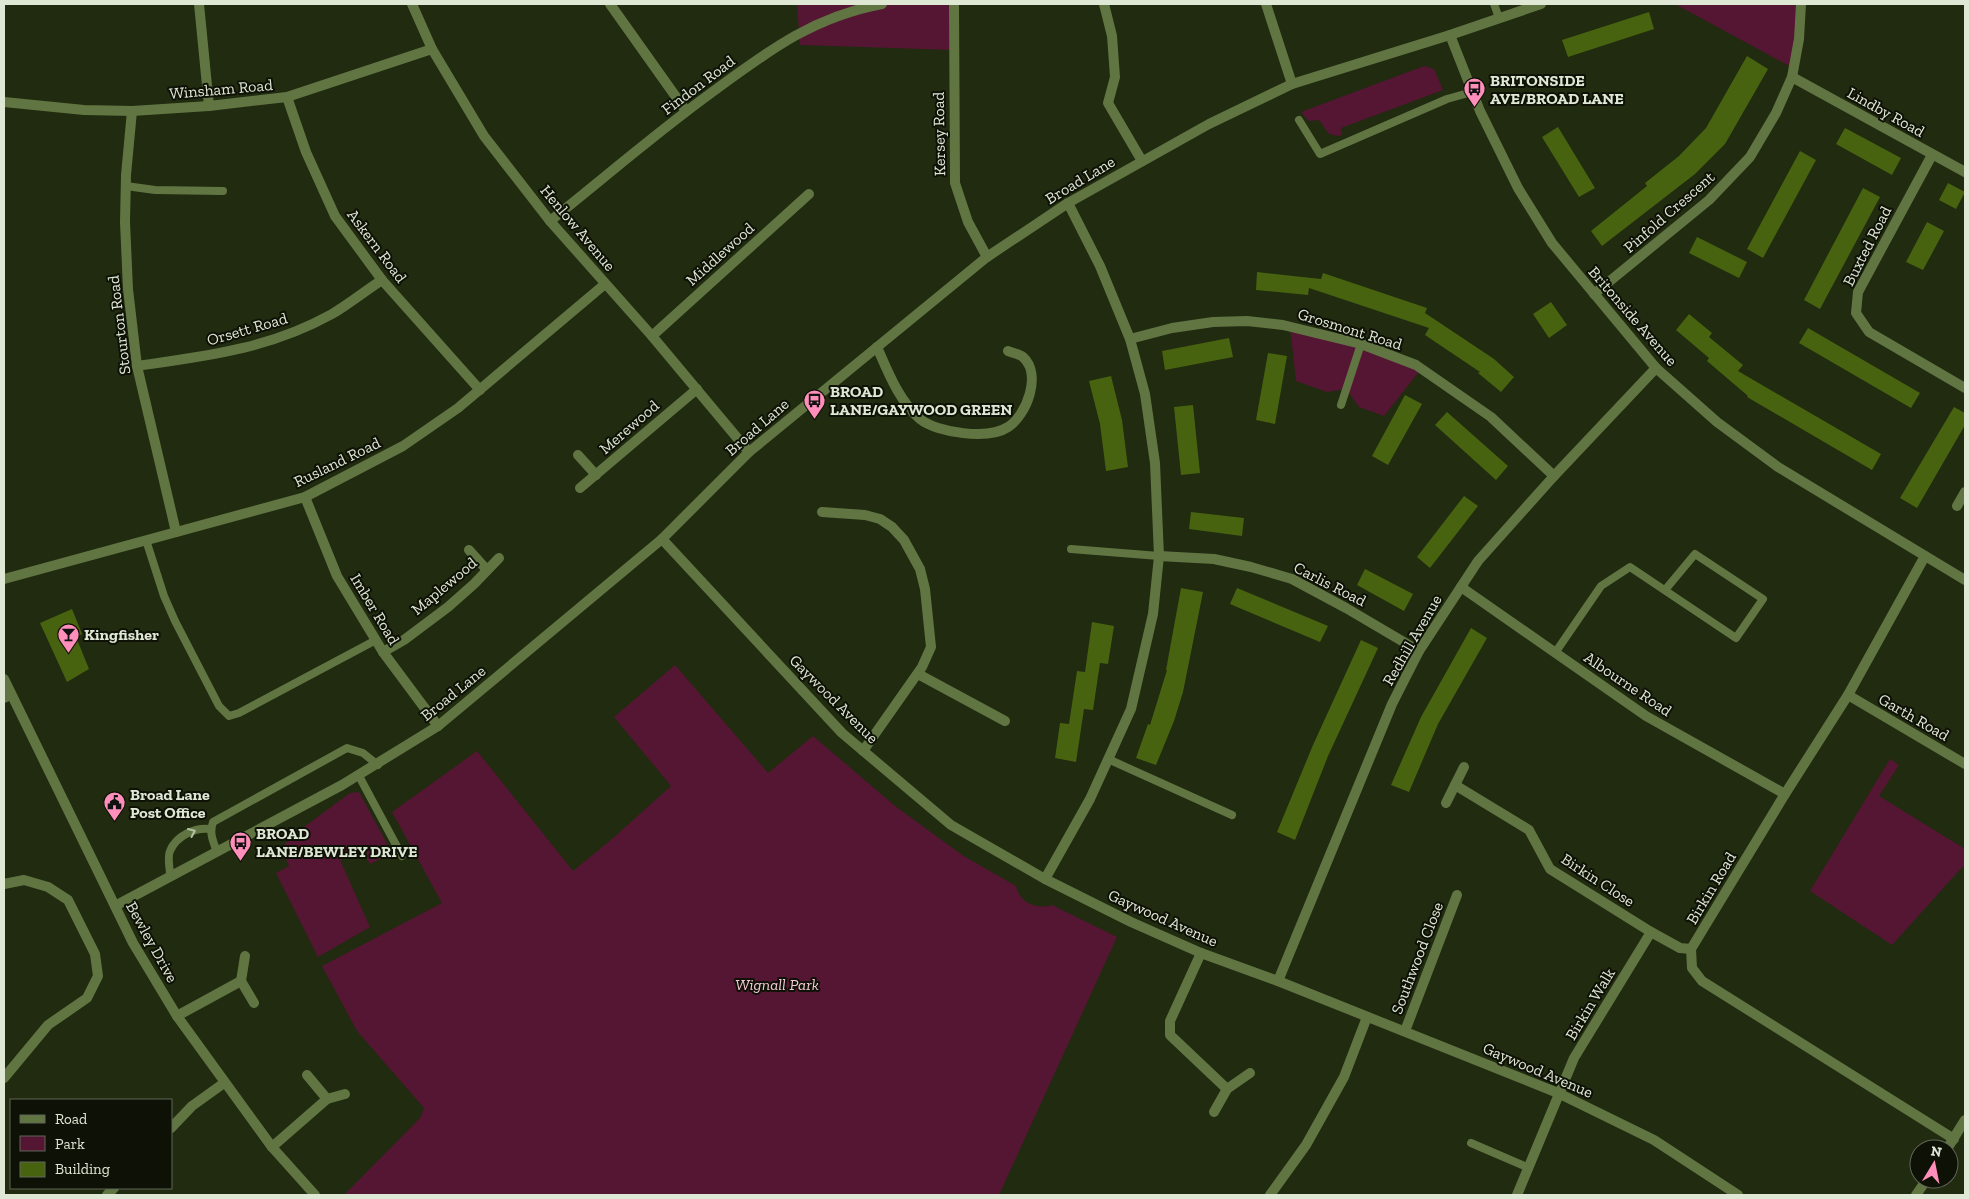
<svg xmlns="http://www.w3.org/2000/svg" width="1969" height="1199" font-family="'Zilla Slab',serif">
	<rect width="100%" height="100%" fill="#202b0f"/>
	<!-- green -->
	<g fill="#551633">
		<path d="M797,4H954L953,50L800,45Z"/>
		<path d="M1675,4H1801L1793,68Z"/>
		<path d="M1424,66L1434,69L1443,90L1341,128L1342,135L1338,136L1329,134L1319,120L1309,121L1301,112Z"/>
		<path d="M1290,326L1421,369L1384,416L1359,407L1346,389L1327,392L1296,381Z"/>
		<path d="M675,665L768,773L813,736L895,806L962,855L1016,886C1019,902 1035,910 1052,905L1117,937L999,1195H347L345,1194L420,1118L424,1108L357,1031L322,966L442,903L392,812L477,751L573,871L612,839L671,786L614,717Z"/>
		<path d="M1890,759L1899,765L1879,796L1965,849V864L1892,945L1810,891Z"/>
		<path d="M359,792L392,853L370,864L360,849L340,860L370,927L318,957L276,873L289,866L281,848L293,835L350,793Z"/>
	</g>
	<!-- building -->
	<g fill="#48630f">
		<path d="M1649,12L1654,29L1568,57L1562,40Z"/>
		<path d="M1747,56L1768,69L1725,144L1695,174L1602,246L1591,231L1647,186L1645,183L1679,156L1706,128Z"/>
		<path d="M1558,127L1595,188L1579,197L1542,137Z"/>
		<path d="M1845,128L1901,158L1892,175L1836,144Z"/>
		<path d="M1800,151L1816,160L1763,258L1747,249Z"/>
		<path d="M1948,183L1965,192L1956,209L1939,200Z"/>
		<path d="M1863,188L1880,197L1820,309L1804,300Z"/>
		<path d="M1927,222L1944,231L1923,270L1906,262Z"/>
		<path d="M1697,237L1747,262L1739,278L1689,253Z"/>
		<path d="M1257,272L1321,279L1323,273L1427,308L1425,313L1494,359L1514,377L1501,392L1478,373L1480,372L1425,335L1429,328L1309,288L1308,295L1256,290Z"/>
		<path d="M1551,302L1567,325L1549,338L1533,314Z"/>
		<path d="M1689,314L1712,333L1709,337L1743,365L1738,371L1881,454L1872,470L1747,397L1748,396L1707,361L1709,358L1676,330Z"/>
		<path d="M1808,328L1920,393L1911,408L1799,343Z"/>
		<path d="M1229,338L1233,357L1165,370L1162,351Z"/>
		<path d="M1268,353L1287,356L1275,424L1256,420Z"/>
		<path d="M1111,376L1122,420L1128,467L1106,471L1100,424L1089,381Z"/>
		<path d="M1405,395L1422,404L1388,465L1372,456Z"/>
		<path d="M1193,405L1200,473L1181,475L1174,407Z"/>
		<path d="M1954,407L1965,413V425L1917,508L1900,498Z"/>
		<path d="M1447,412L1508,466L1496,480L1435,425Z"/>
		<path d="M1464,496L1478,506L1430,568L1417,557Z"/>
		<path d="M1191,512L1244,518L1242,536L1189,529Z"/>
		<path d="M1365,569L1413,594L1404,611L1357,585Z"/>
		<path d="M1181,588L1203,592L1183,692L1174,721L1156,765L1136,758L1148,724L1150,725L1167,670H1166Z"/>
		<path d="M1237,588L1328,626L1320,642L1230,604Z"/>
		<path d="M72,609L82,634L76,637L89,669L67,682L40,623Z"/>
		<path d="M1092,622L1114,626L1108,664L1100,663L1093,710L1084,709L1076,762L1055,758L1060,723L1069,724L1077,671L1085,672Z"/>
		<path d="M1471,628L1487,638L1438,724L1409,792L1391,785L1421,717Z"/>
		<path d="M1361,640L1378,648L1328,756L1295,840L1277,832L1313,745Z"/>
	</g>
	<g fill="none" stroke-linecap="round" stroke-linejoin="round">
		<!-- service -->
		<g stroke="#617543" stroke-width="8">
			<path d="M1494,4L1499,18"/>
			<path d="M1299,120L1320,154L1447,99L1472,92"/>
			<path d="M126,186L155,190L223,191"/>
			<path d="M1341,405L1361,344"/>
			<path d="M146,540L164,596L175,621L219,706L229,716L239,713L376,640"/>
			<path d="M1071,549L1159,556"/>
			<path d="M1555,653L1601,586L1630,567L1736,638L1763,599L1695,554L1665,590"/>
			<path d="M1108,759L1232,815"/>
			<path d="M359,776L402,856"/>
			<path d="M217,852C213,841 209,833 213,822L347,748L363,753L378,765"/>
			<path d="M170,875C170,868 167,857 170,851C176,836 195,827 210,829"/>
			<path d="M1471,1143L1529,1168"/>
		</g>
		<!-- minor -->
		<g stroke="#617543" stroke-width="10">
			<path d="M199,4L209,106"/>
			<path d="M412,4L432,49L484,136L550,221L652,336L749,452"/>
			<path d="M610,4L686,111"/>
			<path d="M954,4L955,183L968,222L987,257"/>
			<path d="M1104,4L1112,36L1115,77L1108,103L1142,161"/>
			<path d="M1266,4L1292,84"/>
			<path d="M1450,35L1480,111L1518,188L1552,243L1656,368L1717,422L1778,467L1965,580"/>
			<path d="M1792,77L1965,172"/>
			<path d="M287,97L306,152L335,216L382,280L480,390"/>
			<path d="M4,102L84,110L132,111L209,106L287,97L432,49"/>
			<path d="M132,111L126,175L125,222L128,289L137,366L176,532"/>
			<path d="M1932,155L1858,292L1856,313L1869,332L1965,388"/>
			<path d="M550,221C604,178 656,133 711,93C767,52 812,17 882,4"/>
			<path d="M1594,294L1709,200L1750,157L1776,113L1792,77L1799,39L1801,4"/>
			<path d="M652,336L809,194"/>
			<path d="M1130,339L1172,328L1213,322L1247,321L1283,325L1361,344L1416,365L1491,417L1554,476"/>
			<path d="M877,347C888,372 899,401 920,419C937,433 989,440 1008,427C1027,415 1042,374 1023,357C1019,354 1012,353 1008,351"/>
			<path d="M137,366C207,356 269,349 332,314C349,304 365,291 382,280"/>
			<path d="M578,455L596,475"/>
			<path d="M580,488L697,389"/>
			<path d="M305,497L337,576L383,652L438,726"/>
			<path d="M1957,506L1965,492"/>
			<path d="M822,512L865,515L880,519L892,527L904,540L920,569L925,589L931,647L922,667L863,751"/>
			<path d="M662,539L842,733L951,825L1045,879L1131,922L1201,953L1278,981L1558,1093L1654,1140L1738,1195"/>
			<path d="M469,550L487,570"/>
			<path d="M1159,556L1214,559L1251,567L1292,579L1346,608L1419,651"/>
			<path d="M1925,556L1848,695L1785,794L1691,949L1692,968L1702,981L1954,1139"/>
			<path d="M4,579L305,497L403,446L458,408L605,284"/>
			<path d="M1461,587L1646,716L1785,794"/>
			<path d="M383,652L404,640L448,607L474,584L499,558"/>
			<path d="M918,674L1005,721"/>
			<path d="M1848,695L1965,764"/>
			<path d="M4,698L11,695"/>
			<path d="M1455,785L1529,830L1550,869L1651,932L1680,948L1691,949"/>
			<path d="M1446,803L1464,767"/>
			<path d="M1045,879L1090,799L1131,709L1153,614L1159,556L1155,463L1145,394L1130,339L1100,266L1068,203"/>
			<path d="M4,884L24,880L48,887L68,900L95,954L98,976L87,998L48,1025L4,1078"/>
			<path d="M115,906L342,785L438,726L662,539L749,452L987,257L1068,203L1209,124L1292,84L1450,35L1541,4"/>
			<path d="M1201,953L1170,1021V1035L1227,1089"/>
			<path d="M245,956L241,981L254,1003"/>
			<path d="M1278,981L1392,704L1419,651L1478,561L1554,476L1656,368"/>
			<path d="M177,1016L241,981"/>
			<path d="M1405,1031L1457,895"/>
			<path d="M307,1075L327,1099"/>
			<path d="M1214,1112L1227,1089L1250,1073"/>
			<path d="M171,1128L192,1106L224,1083"/>
			<path d="M272,1147L327,1099L345,1094"/>
			<path d="M1947,1149L1965,1120"/>
			<path d="M107,1195L114,1188"/>
			<path d="M1270,1195L1306,1145L1344,1077L1367,1017"/>
			<path d="M1517,1195L1574,1058L1651,932"/>
			<path d="M1916,1195L1927,1179"/>
		</g>
		<!-- tertiary -->
		<path stroke="#617543" stroke-width="10" d="M4,679L133,943L177,1016L272,1147L315,1195"/>
	</g>
	<!-- one-way arrows -->
	<defs><path id="oneway-chevron" d="M-2-3.5L2.5 0L-2 3.5" fill="none" stroke-width="1.6" stroke-linecap="round" stroke-linejoin="round" transform="scale(1.25)"/></defs>
	<use stroke="#b3bfa2" href="#oneway-chevron" transform="translate(192 832) rotate(-24)"/>
	<!-- icons -->
	<defs>
		<symbol id="bus-pin" viewBox="-11 -11 22 30"><path d="M0 17L-7.5 6A9.5 9.5 0 1 1 7.5 6Z" fill="#ff8eba" stroke="#0d1106"/><path d="M-5-6H5V4H4V6H2V4H-2V6H-4V4H-5ZM-3.5-4V0h7V-4ZM-3.5 1.2v1.5H-2V1.2ZM2 1.2v1.5H3.5V1.2Z" fill="#111"/></symbol>
		<symbol id="bar-pin" viewBox="-11 -11 22 30"><path d="M0 17L-7.5 6A9.5 9.5 0 1 1 7.5 6Z" fill="#ff8eba" stroke="#0d1106"/><path d="M-6-5H6L.8 .8V4.5H3.5V6h-7V4.5H-.8V.8Z" fill="#111"/></symbol>
		<symbol id="civic-pin" viewBox="-11 -11 22 30"><path d="M0 17L-7.5 6A9.5 9.5 0 1 1 7.5 6Z" fill="#ff8eba" stroke="#0d1106"/><path d="M-.6-6.5H3V-4.5H.6V-3L4-1V1h2V6H-6V1h2V-1L-.6-3ZM-1.2 2.5V6h2.4V2.5Z" fill="#111"/></symbol>
	</defs>
	<g fill-rule="evenodd">
		<use href="#bus-pin" x="1462" y="76" width="25" height="34"/>
		<use href="#bus-pin" x="802" y="388" width="25" height="34"/>
		<use href="#bar-pin" x="56" y="622" width="25" height="34"/>
		<use href="#civic-pin" x="102" y="790" width="25" height="34"/>
		<use href="#bus-pin" x="228" y="830" width="25" height="34"/>
	</g>
	<g text-anchor="middle" dominant-baseline="central" stroke-width="4" stroke-linejoin="round" paint-order="stroke">
		<!-- poi labels -->
		<g font-size="16" font-weight="bold" fill="#dfe7d5" stroke="#0d1106" text-anchor="start">
			<text x="1490" y="80">BRITONSIDE<tspan x="1490" dy="18">AVE/BROAD LANE</tspan></text>
			<text x="830" y="391">BROAD<tspan x="830" dy="18">LANE/GAYWOOD GREEN</tspan></text>
			<text x="84" y="634">Kingfisher</text>
			<text x="130" y="794">Broad Lane<tspan x="130" dy="18">Post Office</tspan></text>
			<text x="256" y="833">BROAD<tspan x="256" dy="18">LANE/BEWLEY DRIVE</tspan></text>
		</g>
		<!-- street labels -->
		<g font-size="16" fill="#dfe7d5" stroke="#0d1106">
			<text transform="translate(698 85) rotate(-37)">Findon Road</text>
			<text transform="translate(221 89) rotate(-5)">Winsham Road</text>
			<text transform="translate(1886 112) rotate(29)">Lindby Road</text>
			<text transform="translate(939 134) rotate(-91)">Kersey Road</text>
			<text transform="translate(1080 180) rotate(-31)">Broad Lane</text>
			<text transform="translate(1669 212) rotate(-41)">Pinfold Crescent</text>
			<text transform="translate(578 228) rotate(50)">Henlow Avenue</text>
			<text transform="translate(377 246) rotate(53)">Askern Road</text>
			<text transform="translate(1867 246) rotate(-63)">Buxted Road</text>
			<text transform="translate(720 254) rotate(-42)">Middlewood</text>
			<text transform="translate(1633 316) rotate(49)">Britonside Avenue</text>
			<text transform="translate(119 325) rotate(-97)">Stourton Road</text>
			<text transform="translate(247 329) rotate(-16)">Orsett Road</text>
			<text transform="translate(1350 329) rotate(17)">Grosmont Road</text>
			<text transform="translate(629 427) rotate(-41)">Merewood</text>
			<text transform="translate(757 427) rotate(-41)">Broad Lane</text>
			<text transform="translate(337 462) rotate(-26)">Rusland Road</text>
			<text transform="translate(1330 584) rotate(27)">Carlis Road</text>
			<text transform="translate(444 586) rotate(-40)">Maplewood</text>
			<text transform="translate(375 609) rotate(59)">Imber Road</text>
			<text transform="translate(1412 640) rotate(-60)">Redhill Avenue</text>
			<text transform="translate(1628 684) rotate(34)">Albourne Road</text>
			<text transform="translate(453 693) rotate(-39)">Broad Lane</text>
			<text transform="translate(834 699) rotate(45)">Gaywood Avenue</text>
			<text transform="translate(1914 717) rotate(30)">Garth Road</text>
			<text transform="translate(1598 880) rotate(33)">Birkin Close</text>
			<text transform="translate(1711 888) rotate(-59)">Birkin Road</text>
			<text transform="translate(1163 918) rotate(24)">Gaywood Avenue</text>
			<text transform="translate(152 942) rotate(61)">Bewley Drive</text>
			<text transform="translate(1417 958) rotate(-69)">Southwood Close</text>
			<text transform="translate(1590 1004) rotate(-59)">Birkin Walk</text>
			<text transform="translate(1538 1070) rotate(23)">Gaywood Avenue</text>
		</g>
		<!-- park labels -->
		<g font-size="16" font-style="italic" fill="#f7c8d8" stroke="#0d1106">
			<text x="777" y="984">Wignall Park</text>
		</g>
	</g>
	<!-- border -->
	<rect width="1969" height="1199" fill="none" stroke="#dfe7d5" stroke-width="10"/>
	<!-- legend -->
	<rect x="10" y="1099" width="162" height="90" fill="#0d1106" stroke="#616759"/>
	<rect x="20" y="1115" width="25" height="8" fill="#617543" stroke="#616759"/>
	<text x="55" y="1124" font-size="15" fill="#dfe7d5">Road</text>
	<rect x="20" y="1136" width="25" height="15" fill="#551633" stroke="#616759"/>
	<text x="55" y="1149" font-size="15" fill="#dfe7d5">Park</text>
	<rect x="20" y="1162" width="25" height="15" fill="#48630f" stroke="#616759"/>
	<text x="55" y="1174" font-size="15" fill="#dfe7d5">Building</text>
	<!-- north arrow -->
	<g transform="translate(1934 1164) rotate(10)"><circle r="24" fill="#0d1106" stroke="#616759"/>
	<path d="M0-4L9 19L0 12L-9 19Z" fill="#ff8eba"/>
	<text y="-8" font-size="14" font-weight="bold" text-anchor="middle" fill="#dfe7d5">N</text>
	</g>
</svg>
